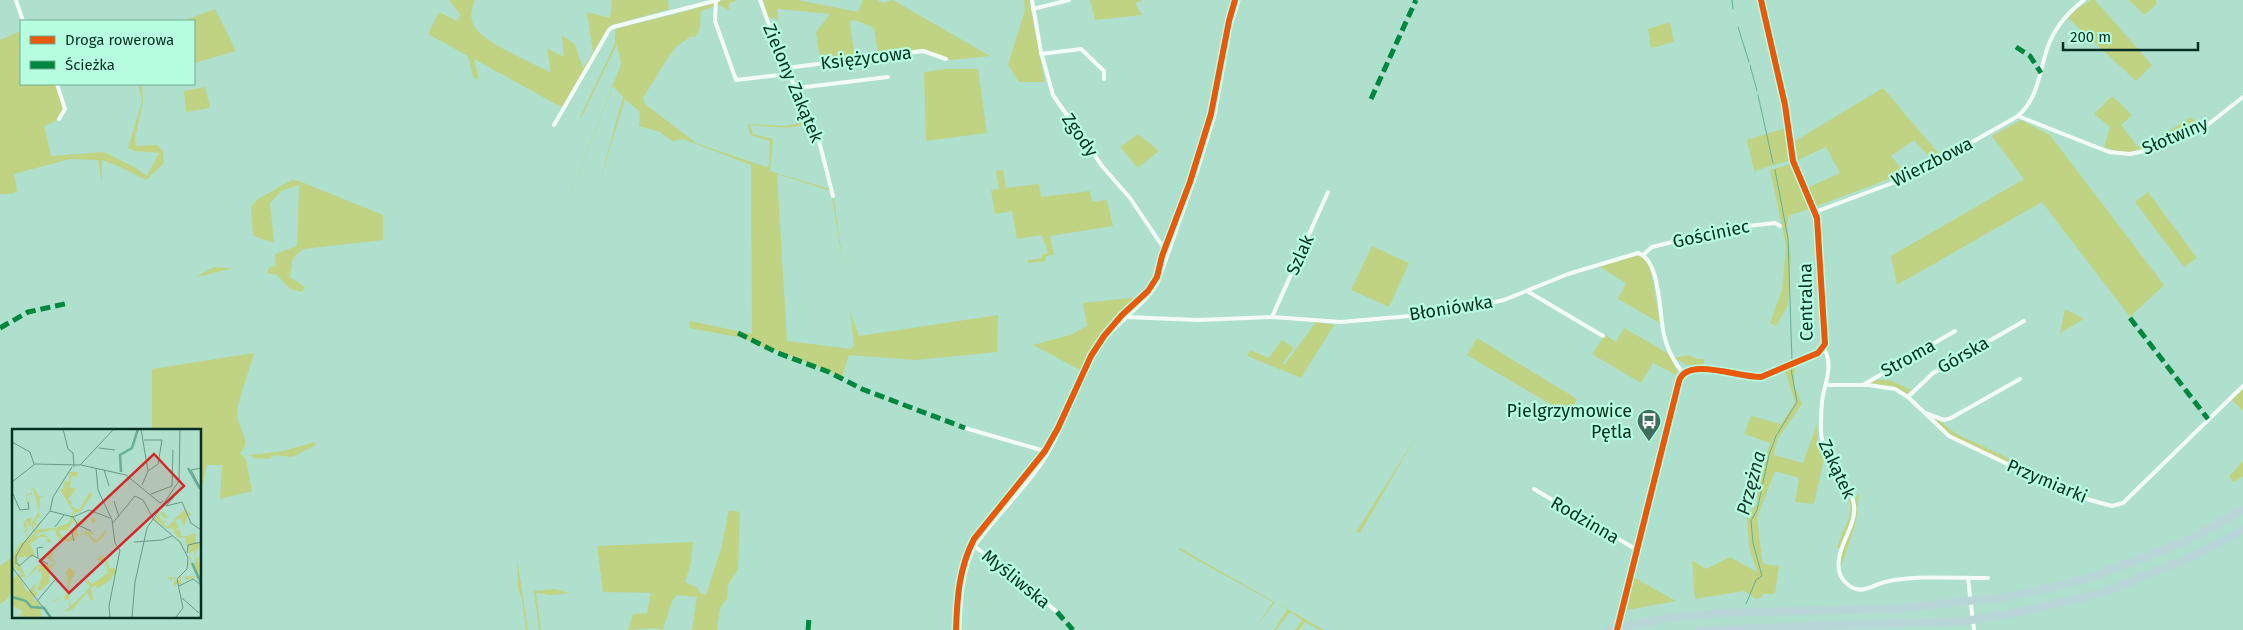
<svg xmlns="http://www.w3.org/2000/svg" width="2243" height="630" font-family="'Fira Sans',sans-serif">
	<rect width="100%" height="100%" fill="#aee0cd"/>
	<!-- green -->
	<g fill="#bfd383">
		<path d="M449,0H475C471,10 469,20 476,29C487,44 533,63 551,73L547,48L564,57L562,35L575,45L583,68L593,52L587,12L610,18L612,0H668L669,9L609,26L563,108L474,59L479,80L473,77L468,56L428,34L439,12L457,21L460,14Z"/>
		<path d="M724,0H738L730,3L729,10L719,5L701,11L700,28L695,37L691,36L676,47L669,56L643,98L645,104L696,143L766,167L769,165L770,141L750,135L748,124L786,126L813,120C801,132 766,126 750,125L753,134L773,139L770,171L833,190V192L844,271L831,191L777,174L787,341L851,349L854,345L850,311L859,336L998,315L997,352L916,360L849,355L842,377L769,347L768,349L743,338L689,328L690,321L752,334L751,165L683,139L672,141L660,132L639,126L640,112L625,99L599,184L623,97L613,86L544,262L621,64L617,44L581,118L580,117L613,48L615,41V29L687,11Z"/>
		<path d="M763,0H798L858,12L863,0H877L883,3L893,0L990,56L951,60L922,49L878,54L874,28L855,20L850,21L854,54L820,60L816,32L830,14L778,9V20L768,17Z"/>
		<path d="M1024,0H1029L1045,82H1019L1008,65L1025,10Z"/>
		<path d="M1090,0H1143L1135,3L1142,15L1095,20Z"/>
		<path d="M2091,0H2095L2152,65L2136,81L2068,18L2077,9Z"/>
		<path d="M2129,0H2155L2157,4L2144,15Z"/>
		<path d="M215,9L236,51L194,63V21H183Z"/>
		<path d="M1670,22L1674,42L1651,48L1648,29Z"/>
		<path d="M21,31V84H55L64,108L55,122L44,126L51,156L104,152L134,167L147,176L159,153L135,151L128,148L142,101L138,84H142L143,101L135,139L136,146L157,145L163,151L164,163L146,180L120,167L102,160V184L98,160L70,159L14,174L17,191L12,194H0V40Z"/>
		<path d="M947,69H978L987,133L926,141L924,72Z"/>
		<path d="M205,87L210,108L186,112L184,91Z"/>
		<path d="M1883,88L1939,154L1931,159L1914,140L1891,156L1905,173L1817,206L1807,188L1840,173L1826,147L1798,160L1795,141Z"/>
		<path d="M2112,96L2132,115L2121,125L2138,147C2158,140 2173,128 2191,117L2200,128C2177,137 2144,154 2120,152C2115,151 2109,148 2104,147L2110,127L2094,114Z"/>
		<path d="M2021,120L2050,135L2164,285L2130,317L2042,202L1897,285L1891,256L2024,179L1992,136Z"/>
		<path d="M1785,128L1790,160L1754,171L1747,140Z"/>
		<path d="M1138,134L1159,151L1138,168L1120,147Z"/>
		<path d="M1791,164L1810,209L1789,215L1787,224L1791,257L1788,305L1776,326L1770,323L1782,290L1786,245L1770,170Z"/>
		<path d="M1003,170L1006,188L1039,184L1041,197L1090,191L1092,202L1107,200L1113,226L1050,236L1054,255L1046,256V261L1028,263V260L1042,258V255L1048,253L1042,235L1017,239L1012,211L995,214L991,190L999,189L996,171Z"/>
		<path d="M292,180L299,181L383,215V240L303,249L293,258L290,277L305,287L302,292L290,289L277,275L267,273L269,267L276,266L275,254L297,246L299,185L281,191L270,203L274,243L253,236L251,206L258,199Z"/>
		<path d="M2148,192L2197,258L2184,267L2135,202Z"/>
		<path d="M1372,246L1409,263L1389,307L1351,290Z"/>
		<path d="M1636,255C1644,255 1647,260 1650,267L1660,323L1618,299L1626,283L1600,267Z"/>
		<path d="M214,267L233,268C220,270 211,275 196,277Z"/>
		<path d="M1140,297C1116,319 1096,341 1082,371L1033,345L1070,335L1087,326L1083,303Z"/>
		<path d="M2065,309L2084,319L2060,333Z"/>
		<path d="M1316,322L1334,325L1301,378L1247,356L1250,350L1269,358L1282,340L1294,348L1283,363L1285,364Z"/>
		<path d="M1624,328L1669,354L1677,370L1676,375L1653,363L1641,383L1592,354L1605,335L1616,342Z"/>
		<path d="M1477,338L1577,399L1569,415L1467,355Z"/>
		<path d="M254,353C251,366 237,403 237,414C238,429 253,441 240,453L246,459L252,491L220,499L222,465H207L200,496V430H152V369Z"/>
		<path d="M1689,355L1697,359H1704V366L1687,365L1674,358Z"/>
		<path d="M1795,367L1794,384L1802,404L1777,440L1774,455L1803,463L1817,424L1818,443L1825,454L1814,504L1795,502L1799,478L1775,471L1757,518L1762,559L1764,564L1779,566L1775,594H1763L1762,597L1756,599L1744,591L1695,599L1692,560L1706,569L1730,557L1757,572L1749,547L1747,517L1757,504V489L1770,443L1744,434L1751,416L1781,424L1795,402L1785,371Z"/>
		<path d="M1872,380H1890L1911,390L1907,394L1892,386L1867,383Z"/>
		<path d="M2243,389V411L2232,400Z"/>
		<path d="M1928,415L1941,422L1955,433L2092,498L2070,492L1950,435Z"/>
		<path d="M1416,437L1360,533L1356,532Z"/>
		<path d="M315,442L316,445L292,457L275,455L269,459L254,458L249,455L283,451Z"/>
		<path d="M2243,461V477L2233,482L2229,476Z"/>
		<path d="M1843,482C1859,509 1850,522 1840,550L1837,548C1846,519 1859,513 1842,483Z"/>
		<path d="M1859,494L1856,522L1840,570C1840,546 1857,523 1855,498Z"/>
		<path d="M729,510L740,512L738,569L728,585L727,599L720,608L717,630H692L697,597L677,595L672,601L663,630L655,628L628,630L633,614L647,613L651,593L603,592L597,546L693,542L691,563L685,582L698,588L700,593L706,595L721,549Z"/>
		<path d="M1180,548L1324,630H1320L1305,622L1299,630H1295L1302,620L1290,612L1276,630H1274L1287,610L1275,602L1254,630L1273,602L1179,550Z"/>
		<path d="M14,556C14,574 18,595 0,604V566Z"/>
		<path d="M517,558L528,630H526L522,599L518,589Z"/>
		<path d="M1633,577L1676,601L1627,610Z"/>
		<path d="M555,589L569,593L552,595L536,593L541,630H539L534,591Z"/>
	</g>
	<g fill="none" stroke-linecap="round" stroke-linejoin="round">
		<!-- stream -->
		<g stroke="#64b196" stroke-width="1">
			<path d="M1732,0L1733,9"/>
			<path d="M1738,27L1749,62"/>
			<path d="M1750,65L1757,91"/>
			<path d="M1758,95L1773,163"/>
			<path d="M1775,170L1788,238L1792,361"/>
			<path d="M1746,604L1756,580L1762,576L1753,543L1751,521L1757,510L1769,455L1776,436L1797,402L1791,369"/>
		</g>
		<!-- minor -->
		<g stroke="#f3faf8" stroke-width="4">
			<path d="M16,0L23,21"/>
			<path d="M716,0L715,21L736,80L789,74"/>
			<path d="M760,0L779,52L818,137L833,196"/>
			<path d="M1032,0L1041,52L1053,95L1102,166L1130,198L1167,253"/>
			<path d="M1033,9L1069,0"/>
			<path d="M1041,54L1081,49L1104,71V79"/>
			<path d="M786,68L923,51L946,59"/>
			<path d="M57,84L65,109L59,119"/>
			<path d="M797,88L888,77"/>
			<path d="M2018,116L2109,152L2130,154L2149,150L2206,126L2243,97"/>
			<path d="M554,125L609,30L613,27L718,0"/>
			<path d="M1815,212L1914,175L2018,116C2038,98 2039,74 2047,49C2054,28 2067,13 2084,0"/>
			<path d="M1643,255L1652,247L1729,228L1775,223L1780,226"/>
			<path d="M1527,291L1603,336"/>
			<path d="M1126,317L1198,320L1272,317L1341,322L1444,313L1504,300L1568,274L1638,253C1661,260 1659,315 1664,335C1667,349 1674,362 1683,373"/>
			<path d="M1272,317L1328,192"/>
			<path d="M1823,347C1835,366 1824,383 1822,402C1821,411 1821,420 1821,429C1820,458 1850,477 1854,505C1857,527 1835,547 1839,570C1840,578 1848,587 1856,589C1865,592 1876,584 1885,582C1914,575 1957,578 1988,578"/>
			<path d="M1826,385H1868L1895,389L1908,397L1949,436L2072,495L2112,506L2123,503L2243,386"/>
			<path d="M1863,385L1955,331"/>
			<path d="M1908,397L1933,373L2024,321"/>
			<path d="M1925,413L1944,420L1951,418L2020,379"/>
			<path d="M965,428L1048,452"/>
			<path d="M1534,489L1637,550"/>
			<path d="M974,546L1025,584L1057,612"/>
			<path d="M1968,578L1974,630"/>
		</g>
		<!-- tertiary -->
		<g stroke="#f3faf8" stroke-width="5">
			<path d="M1618,628L1679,381C1687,356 1740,378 1761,377L1818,353L1825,344L1817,218L1793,161L1785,105L1761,0"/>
			<path d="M959,630C960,601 961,573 974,546C997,513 1029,485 1049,450C1069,415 1079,374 1103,341C1119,319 1144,305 1157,283L1197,170L1214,115L1230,26L1238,0"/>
		</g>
		<!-- motorway -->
		<g stroke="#b8d5d8" stroke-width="8">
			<path d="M1605,630L1656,620L1717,613L1893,609L2005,597L2051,588L2092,577L2187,541L2243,510"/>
			<path d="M1700,630L1966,621L2025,611L2101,593L2187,559L2243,530"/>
		</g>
		<!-- quiet -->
		<g stroke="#00873e" stroke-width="5" stroke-dasharray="10 5" stroke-linecap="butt">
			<path d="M2016,47L2030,56L2041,73"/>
			<path d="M1371,99L1416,0"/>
			<path d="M2130,318L2208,419"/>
			<path d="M0,328L28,312L69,303"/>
			<path d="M738,333L778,353L829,372L862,389L965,428"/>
			<path d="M1057,612L1073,630"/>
			<path d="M808,630L809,619"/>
		</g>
		<defs>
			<g id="cycleway">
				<path d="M956,630C957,598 959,568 974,539L1045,451L1058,428L1091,356L1104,336L1122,315L1148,291L1157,277L1162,256L1190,182L1211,114L1229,21L1235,0"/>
				<path d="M1617,630L1679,381C1687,356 1740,378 1761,377L1818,353L1825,344L1817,218L1793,161L1785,105L1761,0"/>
			</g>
		</defs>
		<!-- cycleway casing -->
		<use href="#cycleway" stroke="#b7fee1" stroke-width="9"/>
		<!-- cycleway -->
		<use href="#cycleway" stroke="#e8590c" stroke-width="6"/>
	</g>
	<!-- icons -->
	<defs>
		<symbol id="bus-pin" viewBox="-11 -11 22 30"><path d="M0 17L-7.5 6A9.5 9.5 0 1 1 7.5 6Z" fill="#406d5e" stroke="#b7fee1"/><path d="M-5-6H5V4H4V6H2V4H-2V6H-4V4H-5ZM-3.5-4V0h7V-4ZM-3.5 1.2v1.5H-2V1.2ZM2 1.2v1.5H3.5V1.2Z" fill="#fff"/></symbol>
	</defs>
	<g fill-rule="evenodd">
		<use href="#bus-pin" x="1635" y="407" width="28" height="38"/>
	</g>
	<g text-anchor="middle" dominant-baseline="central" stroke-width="4.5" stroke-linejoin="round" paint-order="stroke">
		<!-- street labels -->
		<g font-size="18" fill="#052f22" stroke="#b7fee1">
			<text transform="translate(866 58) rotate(-7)">Księżycowa</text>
			<text transform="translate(793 83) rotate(67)">Zielony Zakątek</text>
			<text transform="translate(1080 135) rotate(55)">Zgody</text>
			<text transform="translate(2175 136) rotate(-23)">Słotwiny</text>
			<text transform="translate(1932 162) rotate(-27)">Wierzbowa</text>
			<text transform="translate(1711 234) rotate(-12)">Gościniec</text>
			<text transform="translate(1300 255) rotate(-66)">Szlak</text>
			<text transform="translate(1806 302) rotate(-91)">Centralna</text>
			<text transform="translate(1451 308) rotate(-9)">Błoniówka</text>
			<text transform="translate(1963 355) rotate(-30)">Górska</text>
			<text transform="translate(1908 358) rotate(-29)">Stroma</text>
			<text transform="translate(1837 469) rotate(65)">Zakątek</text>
			<text transform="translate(2047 481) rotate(23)">Przymiarki</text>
			<text transform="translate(1585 520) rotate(30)">Rodzinna</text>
			<text transform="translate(1016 579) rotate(39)">Myśliwska</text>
		</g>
		<!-- poi labels -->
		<g font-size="18" fill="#052f22" stroke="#b7fee1" text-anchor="end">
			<text x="1632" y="411">Pielgrzymowice<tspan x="1632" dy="21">Pętla</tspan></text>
		</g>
		<!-- water labels -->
		<g font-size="19" font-style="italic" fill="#1a352b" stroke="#b7fee1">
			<text transform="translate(1751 483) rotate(-75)">Przężna</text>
		</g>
	</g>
	<!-- overview -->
	<g transform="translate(12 429)">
		<rect width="189" height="189" fill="#aee0cd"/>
		<path d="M57,43H66L65,48L60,47L58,58L81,65L69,82L61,85V91L66,95V91L68,94L81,88L84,92L81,95L79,90L72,92V96H66L65,106L74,104L72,103L75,99V104L79,102L83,106L76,104L84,112L93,101L95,103L88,111L78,116L82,113L74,105L64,107L67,113L63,107L68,120L61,105V111L55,113L45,108L43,100L23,105L25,108L30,105L42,101L31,105L36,108L40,114L35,113L36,108L32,117L35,108H27L18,115L24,128H7L6,132L14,148H8L15,163L25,154L22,161L26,165L21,170L27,174L30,188L9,189L10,185L4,189L11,182L0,177V158L5,154L0,157V151L6,145L12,146L4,140L6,134L0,144V129L7,116L15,110L12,100L16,101L11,96L14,90L20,88L18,99L14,91L16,102L14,103L16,110L22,104L19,96L27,82L21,60L19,62L23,72L20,65L14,67L17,73L15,75L14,65L20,64L17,57L19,61L21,58L27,67H34L28,68L27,86L30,89L26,88L23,93V96L28,93L26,100L21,93L22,101L43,99L57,94L61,82L48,61L51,60L53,51L57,53ZM64,60L77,64L67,81L59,77L60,73L56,70ZM60,93L64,94L63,101L58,102L60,107L53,111L47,102L56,101ZM173,80L180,86H176L172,97L168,89L163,92L167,98L163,102L168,100L169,107H174L184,104V113H189L183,126L185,130L189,129L186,132L189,138V154L187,147L183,148L173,151V147H184L179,134L177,135L175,140L169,146V156L165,154L162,158V152L168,151L167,147L163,151L160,148V153L155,148H163L164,150L175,140L177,134L180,132L174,125L180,129V134H184L182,124L183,121L177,125L176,120L179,119L175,118L173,108L166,109L159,98L156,100L142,91L148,83L150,82L156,88L153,90L148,84L147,88L151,93L155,91L152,95L155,98ZM39,122L42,123L39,129L44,133V134L37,140V154L28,162L25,160L30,148L29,141L25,145L28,137L15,149L23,138L28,135L30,137V132L37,137L43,134L35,129ZM89,123L95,131L97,139H103L104,145L98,148L101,149L85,160L84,156L79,159L81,171L79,172L75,164L59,182L58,178V182H50L57,179V170L52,172L54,168L52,169V166L41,174L40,173L52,166L54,167L56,147L53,144L57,138L62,143L65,140L56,159L59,177L74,163L78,157L73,153L82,142L75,151L80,155L96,144L92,130L91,133L89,137V132L84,131L89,127L92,129Z" fill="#bfd383" fill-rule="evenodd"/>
		<path fill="none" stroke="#64b196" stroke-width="2.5" d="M176,39L188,60M109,43L108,26L120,19L126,0M180,134L189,154M0,168L14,172L19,178L32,179L39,189"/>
		<path fill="none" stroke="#6a9989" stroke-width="1" d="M51,0L56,20L61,24L62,38M129,0L136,42M132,11H150L146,35L136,42M0,13L18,23L22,35M87,19L103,21M69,36L114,46L148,74L151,72M84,39L86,61L100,91L103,114L108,121L97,177L98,189M189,39L179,41L189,60M92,41L97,57M0,53L23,35L68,36L102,0M130,56L136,42M0,63L8,81L17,80L16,73M139,65L160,57L161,21M162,68L154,77L170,73L179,94L189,101M131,71L142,91L168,113L176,129L175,140L165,150L171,179L163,189M102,72L107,88M38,82L61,88L77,81L98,89M38,82L41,68L60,38M61,88L66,96L79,102M100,95L123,67L131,71M43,98L52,86M62,112L60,104L65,95M122,113L150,111L160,107M175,124L176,116L189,113M26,129L25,119L31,118M5,134L7,137L20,126L36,135M4,135V127L11,115L38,82M0,138L39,189M167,157L181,150L189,156M170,169L187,184M25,172L43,151M120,189L123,153L135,99L167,52L168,0"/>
		<path fill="#d62828" fill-opacity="0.15" stroke="#d62828" stroke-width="2.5" d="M142,25L172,57L57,164L28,132Z"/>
		<rect width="189" height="189" fill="none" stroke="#052f22" stroke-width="2.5"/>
	</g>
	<!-- legend -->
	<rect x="20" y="20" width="175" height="65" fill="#b7fee1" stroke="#70ab95"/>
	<rect x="30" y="36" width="25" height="8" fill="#e8590c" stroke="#70ab95"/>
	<text x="65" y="45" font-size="15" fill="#052f22">Droga rowerowa</text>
	<rect x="30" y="61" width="25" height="8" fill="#00873e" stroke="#70ab95"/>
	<text x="65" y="70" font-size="15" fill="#052f22">Ścieżka</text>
	<!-- scale -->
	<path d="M2063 42v8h135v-8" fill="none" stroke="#052f22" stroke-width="2.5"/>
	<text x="2070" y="42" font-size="15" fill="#052f22" stroke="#b7fee1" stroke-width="4" paint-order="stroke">200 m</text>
</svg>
